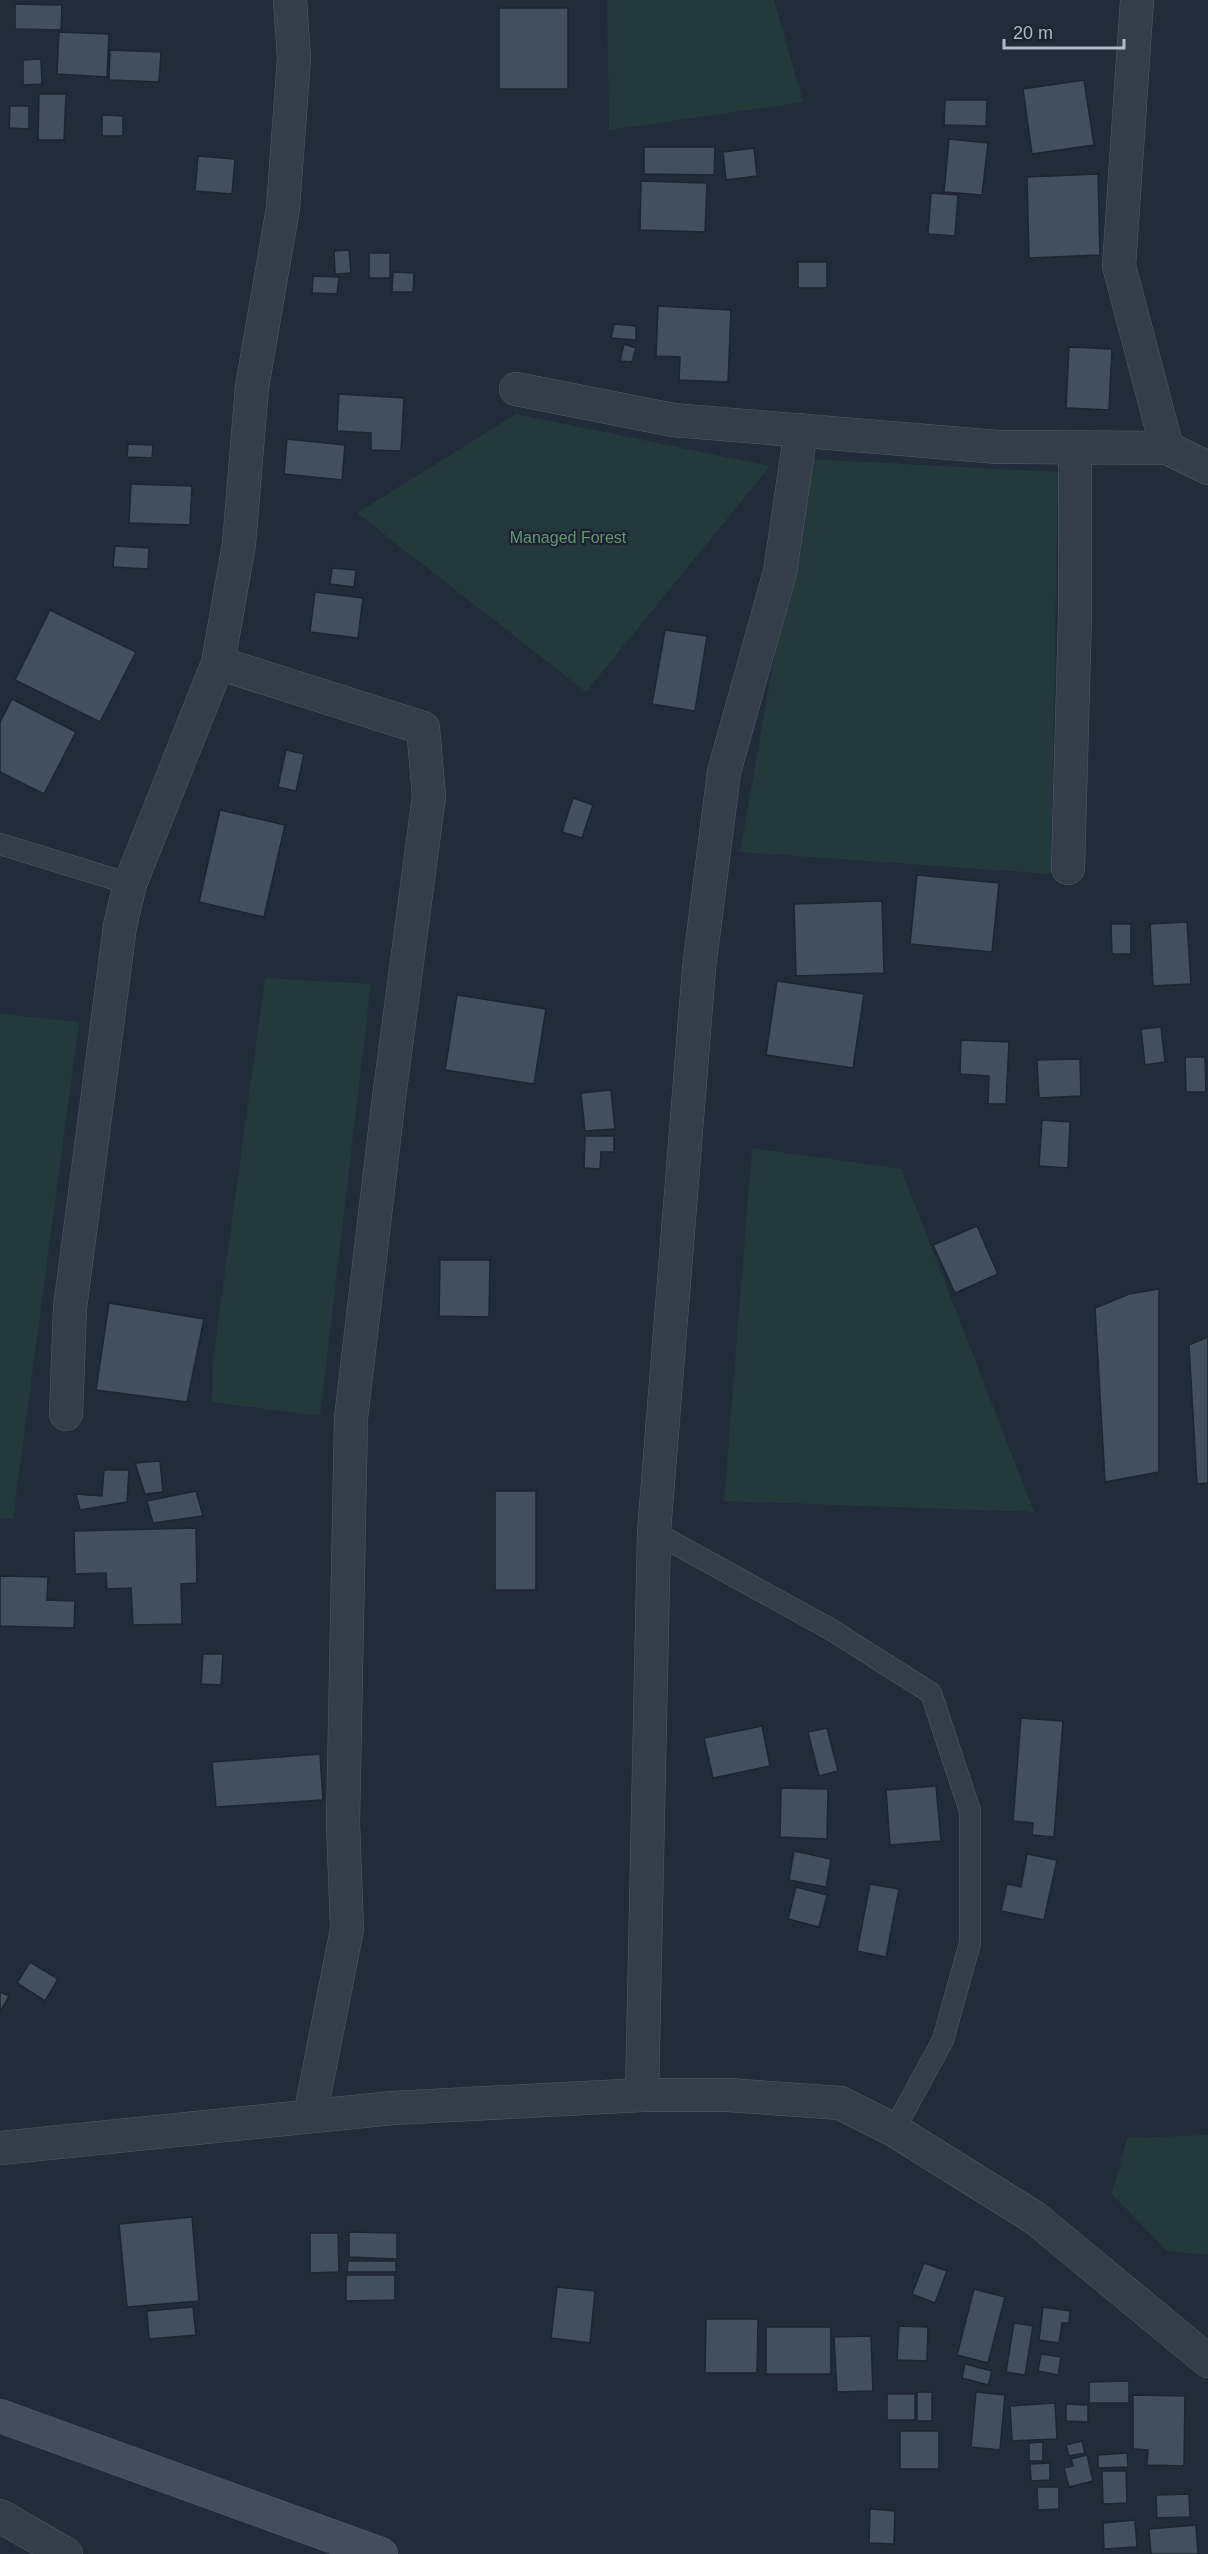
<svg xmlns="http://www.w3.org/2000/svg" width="1208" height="2554" font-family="Arial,sans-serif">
	<rect width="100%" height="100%" fill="#212c3a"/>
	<!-- green -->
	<g fill="#23393b">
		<path d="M607,0H774L803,102L609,130Z"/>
		<path d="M516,414L770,466L586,692L357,513Z"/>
		<path d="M809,459L1058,472L1051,874L740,852Z"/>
		<path d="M265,978L371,984L320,1416L212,1402L213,1360Z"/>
		<path d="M0,1014L79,1022L13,1519L0,1518Z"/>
		<path d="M752,1148L901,1169L1034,1512L724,1501Z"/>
		<path d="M1208,2135V2255L1167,2251L1112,2194L1127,2138Z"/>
	</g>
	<!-- building -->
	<g fill="#414f5f" stroke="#1c2531" stroke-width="1.5">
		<path d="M15,4L62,5L61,30L15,29Z"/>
		<rect x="499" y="8" width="69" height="81"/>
		<path d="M59,32L109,34L107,77L57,74Z"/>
		<path d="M110,50L161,52L159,82L109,80Z"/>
		<path d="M41,59L42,84L23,85V60Z"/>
		<path d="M1084,80L1094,145L1032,154L1023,89Z"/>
		<path d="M39,94H66L64,140H38Z"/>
		<path d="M945,100H987L986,126L944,125Z"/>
		<path d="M10,106H29V129L9,128Z"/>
		<path d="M102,115L123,116V136H102Z"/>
		<path d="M949,139L988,143L982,195L944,192Z"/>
		<path d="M644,147H715L714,175L644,174Z"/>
		<path d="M754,148L757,176L726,180L723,152Z"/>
		<path d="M198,156L235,159L232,194L195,191Z"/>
		<path d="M1098,174L1100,255L1029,258L1027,177Z"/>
		<path d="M641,181L707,183L705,232L640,230Z"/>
		<path d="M931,193L958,195L955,236L928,234Z"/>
		<path d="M349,250L351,273L335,274L334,251Z"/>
		<rect x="369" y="253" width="21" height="25"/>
		<rect x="798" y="262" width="29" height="26"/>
		<path d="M393,272L414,273L413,292H392Z"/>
		<path d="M313,276L339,277L337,294L312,293Z"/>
		<path d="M658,306L731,310L728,382L679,380L680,357L656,356Z"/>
		<path d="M614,324L636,326V340L611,338Z"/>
		<path d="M624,344L636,348L632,362L620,361Z"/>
		<path d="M1069,347L1112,349L1109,410L1066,408Z"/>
		<path d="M339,394L404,398L401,451L371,450V433L337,431Z"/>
		<path d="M287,439L345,445L342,480L284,474Z"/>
		<path d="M128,444L153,445L152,458L127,457Z"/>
		<path d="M131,484L192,486L190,525L129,523Z"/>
		<path d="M115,546L149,548L148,569L113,567Z"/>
		<path d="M332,568L356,570L354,587L330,584Z"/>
		<path d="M315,592L363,598L358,638L310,632Z"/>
		<path d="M50,610L136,652L100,722L15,680Z"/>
		<path d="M665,630L707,636L695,711L652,704Z"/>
		<path d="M12,699L76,732L44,794L0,772V722Z"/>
		<path d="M286,750L304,754L296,791L278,787Z"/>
		<path d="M573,798L593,805L582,838L562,832Z"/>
		<path d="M220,810L285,825L264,917L199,902Z"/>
		<path d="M917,875L999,883L992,952L910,944Z"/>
		<path d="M882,901L884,973L796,976L794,904Z"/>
		<path d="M1187,922L1191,984L1153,986L1150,924Z"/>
		<path d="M1111,924H1131V954H1112Z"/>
		<path d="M777,981L864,994L853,1068L766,1055Z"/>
		<path d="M457,995L546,1009L534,1084L445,1070Z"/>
		<path d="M1161,1027L1165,1062L1145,1065L1141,1029Z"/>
		<path d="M961,1040L1009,1042L1006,1104H988L989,1076L960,1074Z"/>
		<path d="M1185,1057H1205L1206,1092H1186Z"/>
		<path d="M1080,1059L1081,1096L1039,1098L1037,1060Z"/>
		<path d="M611,1090L615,1129L585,1131L581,1093Z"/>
		<path d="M1042,1120L1070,1122L1068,1168L1039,1166Z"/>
		<path d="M585,1136H614V1152H601L600,1169L584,1168Z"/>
		<path d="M977,1226L998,1274L955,1293L933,1245Z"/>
		<path d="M440,1260H490L489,1317L439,1316Z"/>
		<path d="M1159,1289V1472L1105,1482L1095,1308L1129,1294Z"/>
		<path d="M109,1303L204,1319L187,1402L96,1390Z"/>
		<path d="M1208,1337V1483L1197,1484L1189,1345Z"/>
		<path d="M160,1461L163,1492L145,1494L135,1463Z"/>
		<path d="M104,1470H129L127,1502L80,1510L76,1494L102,1496Z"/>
		<path d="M196,1491L203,1516L153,1523L147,1501Z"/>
		<rect x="495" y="1491" width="41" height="99"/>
		<path d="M196,1528L197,1583L181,1584L182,1624L133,1625L131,1588L107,1589L106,1573L75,1574L74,1531Z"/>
		<path d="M0,1576L48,1577L47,1600L75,1601L74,1628L0,1626Z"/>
		<path d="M203,1654H223L221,1685L201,1684Z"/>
		<path d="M1021,1718L1063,1721L1054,1837L1032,1835L1033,1823L1013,1821Z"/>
		<path d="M762,1726L770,1766L713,1778L704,1738Z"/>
		<path d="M827,1728L838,1771L819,1776L808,1732Z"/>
		<path d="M320,1754L323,1800L216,1807L212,1762Z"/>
		<path d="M936,1786L941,1841L890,1845L886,1790Z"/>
		<path d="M781,1788L828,1789L827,1839L780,1837Z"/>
		<path d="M794,1851L831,1859L826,1887L789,1880Z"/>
		<path d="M1027,1854L1057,1860L1044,1920L1001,1911L1007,1884L1021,1887Z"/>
		<path d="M870,1884L899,1889L886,1957L857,1951Z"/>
		<path d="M796,1887L827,1895L819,1927L788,1919Z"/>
		<path d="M30,1962L58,1979L45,2001L17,1983Z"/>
		<path d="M0,1992L9,1996L0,2012Z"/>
		<path d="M192,2217L199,2301L127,2307L119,2224Z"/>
		<path d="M349,2232L397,2233V2259L349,2257Z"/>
		<path d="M310,2233H338L339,2272L310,2273Z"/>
		<path d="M348,2261H396V2272H347Z"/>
		<path d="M924,2263L947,2271L935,2303L912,2294Z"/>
		<path d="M346,2275H395V2300L346,2301Z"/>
		<path d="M557,2287L595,2291L590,2343L551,2338Z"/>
		<path d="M974,2289L1005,2297L988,2363L957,2355Z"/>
		<path d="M193,2307L196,2335L149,2339L147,2311Z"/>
		<path d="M1043,2307L1070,2311L1069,2323H1062L1059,2343L1039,2340Z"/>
		<path d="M706,2319H758L757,2373H705Z"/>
		<path d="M1014,2323L1033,2326L1025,2375L1006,2372Z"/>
		<path d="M899,2326L928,2327L927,2361L897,2360Z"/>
		<rect x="766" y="2327" width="65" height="47"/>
		<path d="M871,2336L873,2391L837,2392L834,2337Z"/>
		<path d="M1041,2354L1061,2357L1058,2375L1038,2371Z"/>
		<path d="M965,2364L992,2371L988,2385L962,2378Z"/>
		<path d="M1129,2381V2403H1089V2382Z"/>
		<rect x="917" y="2392" width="15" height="29"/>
		<path d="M976,2392L1005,2395L1000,2450L971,2447Z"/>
		<rect x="887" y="2394" width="28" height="26"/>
		<path d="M1133,2395L1185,2396L1184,2466L1147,2465L1148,2450L1133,2449Z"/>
		<path d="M1055,2403L1057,2439L1012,2441L1010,2406Z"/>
		<path d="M1066,2404L1088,2405V2422L1066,2421Z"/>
		<rect x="900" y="2431" width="39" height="38"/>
		<path d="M1082,2441L1085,2453L1069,2456L1066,2445Z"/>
		<path d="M1043,2442V2461H1029V2443Z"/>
		<path d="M1127,2453L1128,2467L1098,2468V2455Z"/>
		<path d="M1087,2455L1093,2481L1069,2487L1064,2468L1073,2466L1071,2459Z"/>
		<path d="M1050,2463V2480L1031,2481L1030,2464Z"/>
		<path d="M1102,2471H1126L1127,2503L1103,2504Z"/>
		<path d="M1037,2487H1059V2509L1038,2510Z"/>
		<path d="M1189,2494L1190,2517L1157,2518L1156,2495Z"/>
		<path d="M870,2509L895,2511L894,2544L869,2543Z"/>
		<path d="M1135,2520L1137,2547L1104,2549L1103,2523Z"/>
		<path d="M1196,2525L1198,2554H1151L1149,2529Z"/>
	</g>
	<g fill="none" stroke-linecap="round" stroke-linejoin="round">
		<defs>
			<g id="service">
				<path d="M0,844L130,884"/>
				<path d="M654,1532L830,1629L931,1693L970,1811V1943L943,2040L894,2130"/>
			</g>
			<g id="minor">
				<path d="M1137,0L1119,266L1167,448"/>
				<path d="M516,389L673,420L998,447L1167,448L1208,468"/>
				<path d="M218,663L423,728L429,796L388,1105L351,1418L343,1823L347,1929L310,2116"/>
				<path d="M1068,868L1075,614V448"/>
				<path d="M66,1414L70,1308L120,926L130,884L218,663L239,544L252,387L283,208L294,58L290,0"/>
				<path d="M642,2095L654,1532L699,968L724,772L780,572L801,430"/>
				<path d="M0,2516L66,2554"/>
			</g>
			<path id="tertiary" d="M0,2148L393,2108L642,2095H728L840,2103L894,2130L1035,2218L1208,2361"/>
			<path id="secondary" d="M0,2416L381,2554"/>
		</defs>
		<!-- service casing -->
		<use href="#service" stroke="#525c68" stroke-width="22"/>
		<!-- minor casing -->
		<use href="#minor" stroke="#525c68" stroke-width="34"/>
		<!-- tertiary casing -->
		<use href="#tertiary" stroke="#525c68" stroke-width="34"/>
		<!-- secondary casing -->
		<use href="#secondary" stroke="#525c68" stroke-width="34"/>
		<!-- service -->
		<use href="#service" stroke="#343e4a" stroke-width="21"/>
		<!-- minor -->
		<use href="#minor" stroke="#343e4a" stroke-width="33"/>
		<!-- tertiary -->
		<use href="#tertiary" stroke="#343e4a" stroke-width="33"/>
		<!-- secondary -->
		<use href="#secondary" stroke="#424d5e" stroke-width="33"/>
	</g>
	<g text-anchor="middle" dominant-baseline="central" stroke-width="4.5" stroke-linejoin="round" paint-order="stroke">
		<!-- park labels -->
		<g font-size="16" fill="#659870" stroke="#1a232f">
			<text x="568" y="537">Managed Forest</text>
		</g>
	</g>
	<!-- scale -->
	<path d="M1004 39v9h120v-9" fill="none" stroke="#afb9c7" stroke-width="3"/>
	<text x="1013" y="39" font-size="18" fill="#afb9c7" stroke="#1a232f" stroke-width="4.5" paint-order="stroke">20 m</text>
</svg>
